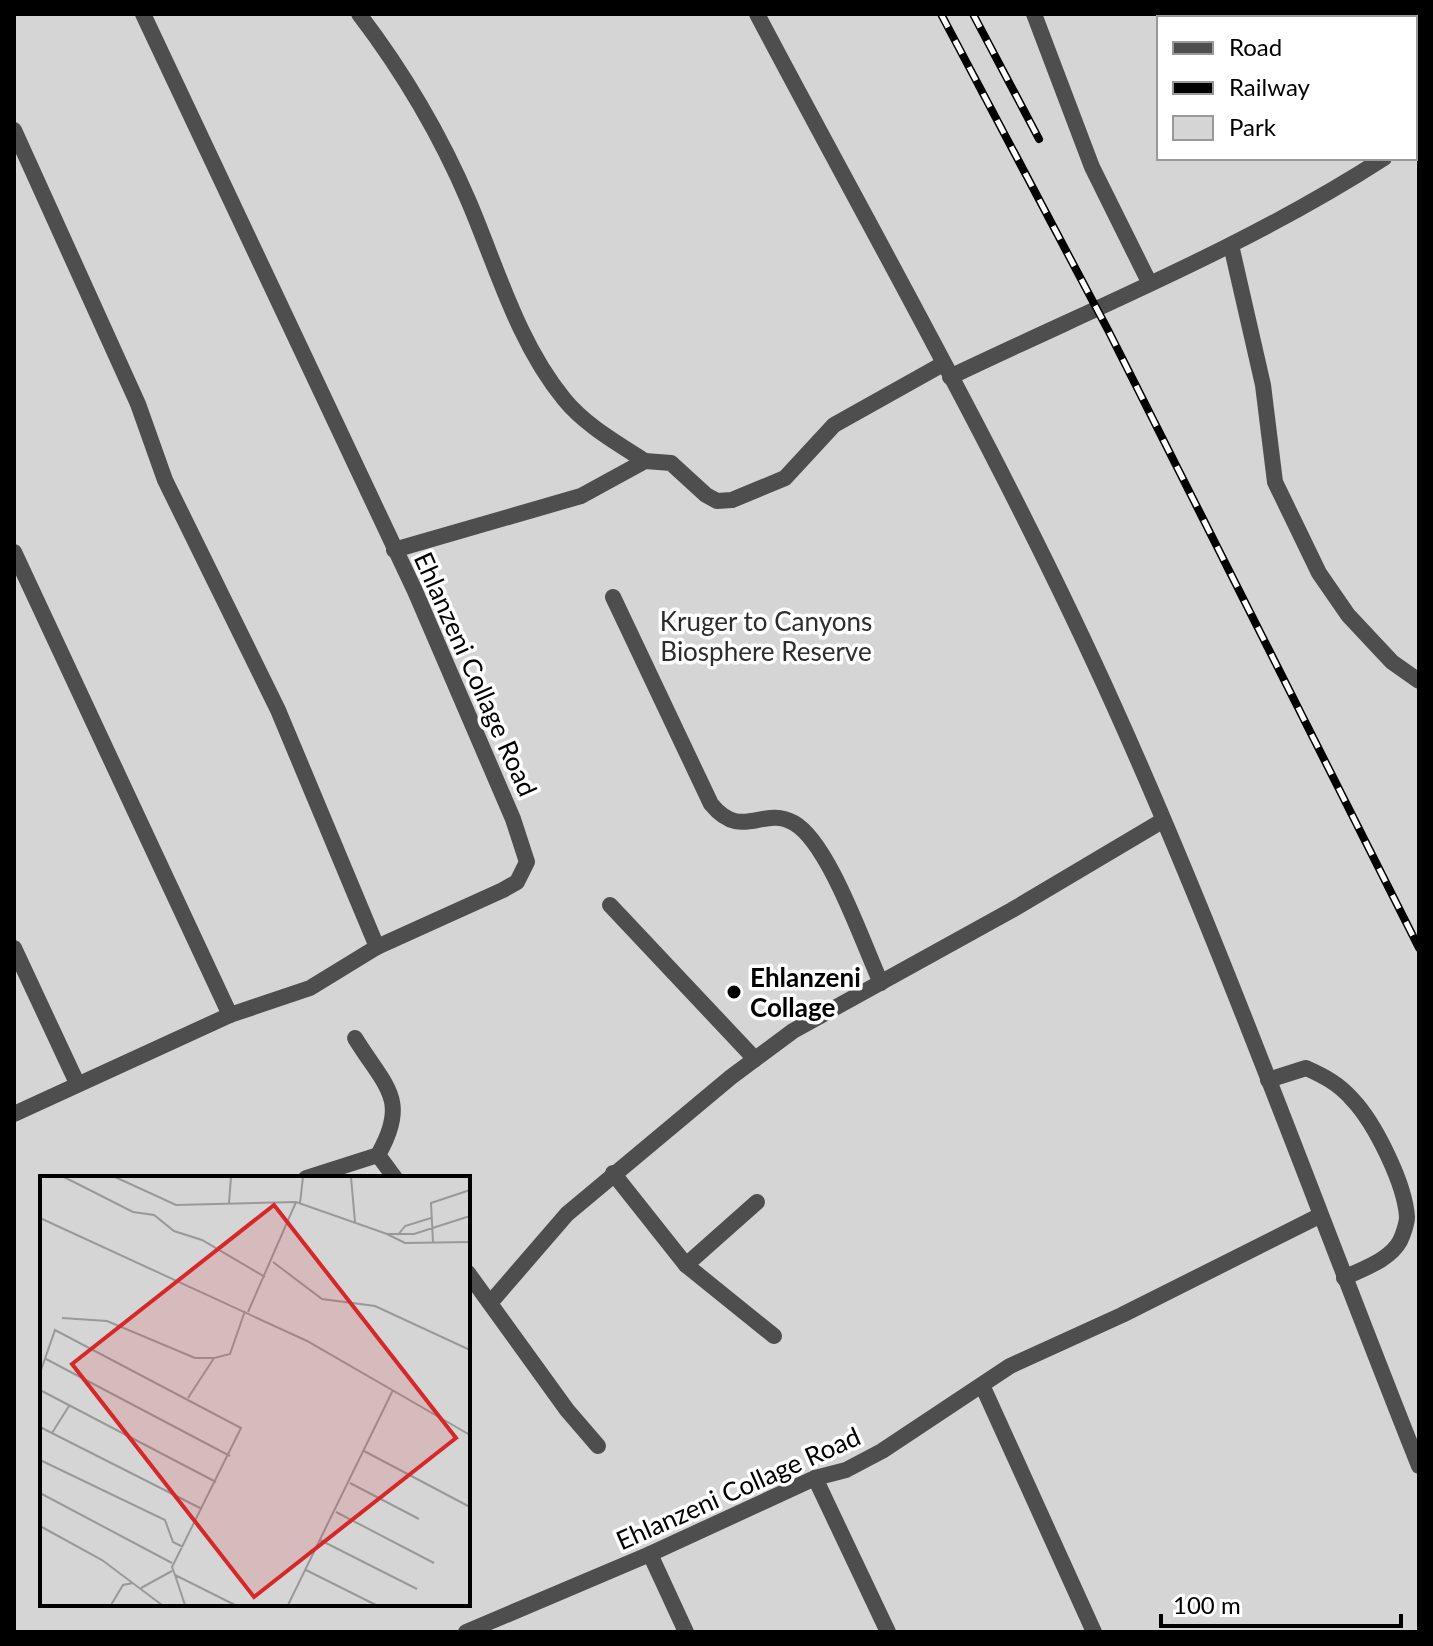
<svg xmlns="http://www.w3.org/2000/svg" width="1433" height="1646" font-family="Lato,sans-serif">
	<rect width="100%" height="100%" fill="#fff"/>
	<!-- green -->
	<path fill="#d5d5d5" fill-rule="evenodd" d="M14,14H1419V1632H14ZM1159,18H1415V158H1159ZM42,1178H468V1604H42Z"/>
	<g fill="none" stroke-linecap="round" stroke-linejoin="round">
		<!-- minor -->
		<g stroke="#4e4e4e" stroke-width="16">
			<path d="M359,14C404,73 440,134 469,202C497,268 518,343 564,399C585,425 617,443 645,461"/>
			<path d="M757,14C878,243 1008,470 1114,706C1226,955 1318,1213 1419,1466"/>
			<path d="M1034,14L1092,167L1149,282"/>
			<path d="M14,130L138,404L165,480L278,710L377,947"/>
			<path d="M1415,137L1419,135"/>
			<path d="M1231,245L1263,385L1275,482L1319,573L1348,615L1392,662L1419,681"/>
			<path d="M950,377C1096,307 1248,246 1384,158"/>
			<path d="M394,550L581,496L645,461L671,463L706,495L717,501L732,500L785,478L834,425L943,364"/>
			<path d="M14,552L230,1015"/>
			<path d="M613,597L711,804C742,842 763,805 794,823C829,843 863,944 881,983"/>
			<path d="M610,905L755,1059"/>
			<path d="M14,948L77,1083"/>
			<path d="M1268,1080L1306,1068C1324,1076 1339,1084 1352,1099C1375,1123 1405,1184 1407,1217C1407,1223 1403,1235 1400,1241C1390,1260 1362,1269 1344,1278"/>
			<path d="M14,1114L230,1015L310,988L377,947L503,890L517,882L527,862L513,819L415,591L143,14"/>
			<path d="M378,1155L395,1178"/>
			<path d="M613,1173L686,1265L774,1336"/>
			<path d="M306,1178L378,1155C410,1099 385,1087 355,1038"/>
			<path d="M686,1265L757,1202"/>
			<path d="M468,1273L567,1410L598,1446"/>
			<path d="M491,1302L567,1214L731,1077L793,1031L1012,910L1162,821"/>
			<path d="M982,1385L1094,1632"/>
			<path d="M815,1478L888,1632"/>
			<path d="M650,1554L686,1632"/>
			<path d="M466,1632L650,1554L815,1478L846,1470L882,1451L1010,1366L1122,1315L1319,1216"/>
		</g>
		<defs>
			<g id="rail">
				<path d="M941,14L1108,330L1419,948"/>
				<path d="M973,14L1039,139"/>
			</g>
		</defs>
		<!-- rail casing -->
		<use href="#rail" stroke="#000" stroke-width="8"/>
		<!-- rail -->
		<use href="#rail" stroke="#fff" stroke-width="5" stroke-dasharray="15" stroke-linecap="butt"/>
	</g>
	<!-- markers -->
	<circle fill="#000" stroke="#fff" stroke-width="3" cx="734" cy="992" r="8"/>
	<g text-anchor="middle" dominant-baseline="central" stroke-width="7" stroke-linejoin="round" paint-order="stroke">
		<!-- park labels -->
		<g font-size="26" fill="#2c2c2c" stroke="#fff">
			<text x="766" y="621">Kruger to Canyons<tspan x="766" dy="30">Biosphere Reserve</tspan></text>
		</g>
		<!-- street labels -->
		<g font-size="26" fill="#000" stroke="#fff">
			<text transform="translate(476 674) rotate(66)">Ehlanzeni Collage Road</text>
			<text transform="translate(738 1488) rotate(-24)">Ehlanzeni Collage Road</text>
		</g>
		<!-- poi labels -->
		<g font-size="26" font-weight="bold" fill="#000" stroke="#fff" text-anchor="start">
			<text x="750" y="977">Ehlanzeni<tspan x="750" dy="30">Collage</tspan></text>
		</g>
	</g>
	<!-- overview -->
	<g transform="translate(40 1176)">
		<rect width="430" height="430" fill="#fff"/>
		<path d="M0,1H430V429H0Z" fill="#d5d5d5"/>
		<path fill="none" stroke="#999" stroke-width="2" d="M24,1L93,36L114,39L134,55L162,64L225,101M75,1L136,29L256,26L347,58H374L430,40M311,1L315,46M189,27L191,1M260,27L263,1M0,42L267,165L430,259M347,58L365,67L430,66M358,59L365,50L391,42M393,66L391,27L430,14M233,86L282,123L335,130L430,174M208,136L256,26M22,142L67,145L155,182H174M6,183L190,280M0,197L15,154L201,252L132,391L135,399L195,429M0,214L176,306M148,222L174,182L190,178L205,135M0,251L162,333M12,257L29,230M324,275L430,331M0,284L125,344L133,366L143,371M310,307L379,343M0,317L132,387M296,336L394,387M0,350L62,384L122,429M280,364L377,413M266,394L336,429M135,399L145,429M101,412L132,395M71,429L83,409L93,407M248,429L353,214"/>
		<path fill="#d62828" fill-opacity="0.15" stroke="#d62828" stroke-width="4" d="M234,29L416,262L214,421L32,188Z"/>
		<rect width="430" height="430" fill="none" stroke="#000" stroke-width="4"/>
	</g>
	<!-- border -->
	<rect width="1433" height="1646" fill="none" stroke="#000000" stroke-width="32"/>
	<!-- legend -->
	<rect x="1157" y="16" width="260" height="144" fill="#ffffff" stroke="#999999" stroke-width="2"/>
	<rect x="1173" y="42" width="40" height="12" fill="#4e4e4e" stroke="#999999" stroke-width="2"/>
	<text x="1229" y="56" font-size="24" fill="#000000">Road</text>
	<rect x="1173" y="82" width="40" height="12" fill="#000000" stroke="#999999" stroke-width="2"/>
	<text x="1229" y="96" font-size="24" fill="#000000">Railway</text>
	<rect x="1173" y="116" width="40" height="24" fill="#d5d5d5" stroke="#999999" stroke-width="2"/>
	<text x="1229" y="136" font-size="24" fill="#000000">Park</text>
	<!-- scale -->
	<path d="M1161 1614v12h240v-12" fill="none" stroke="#000000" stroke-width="4"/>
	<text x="1173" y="1614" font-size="24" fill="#000000" stroke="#ffffff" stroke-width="6" paint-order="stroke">100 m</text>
</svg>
